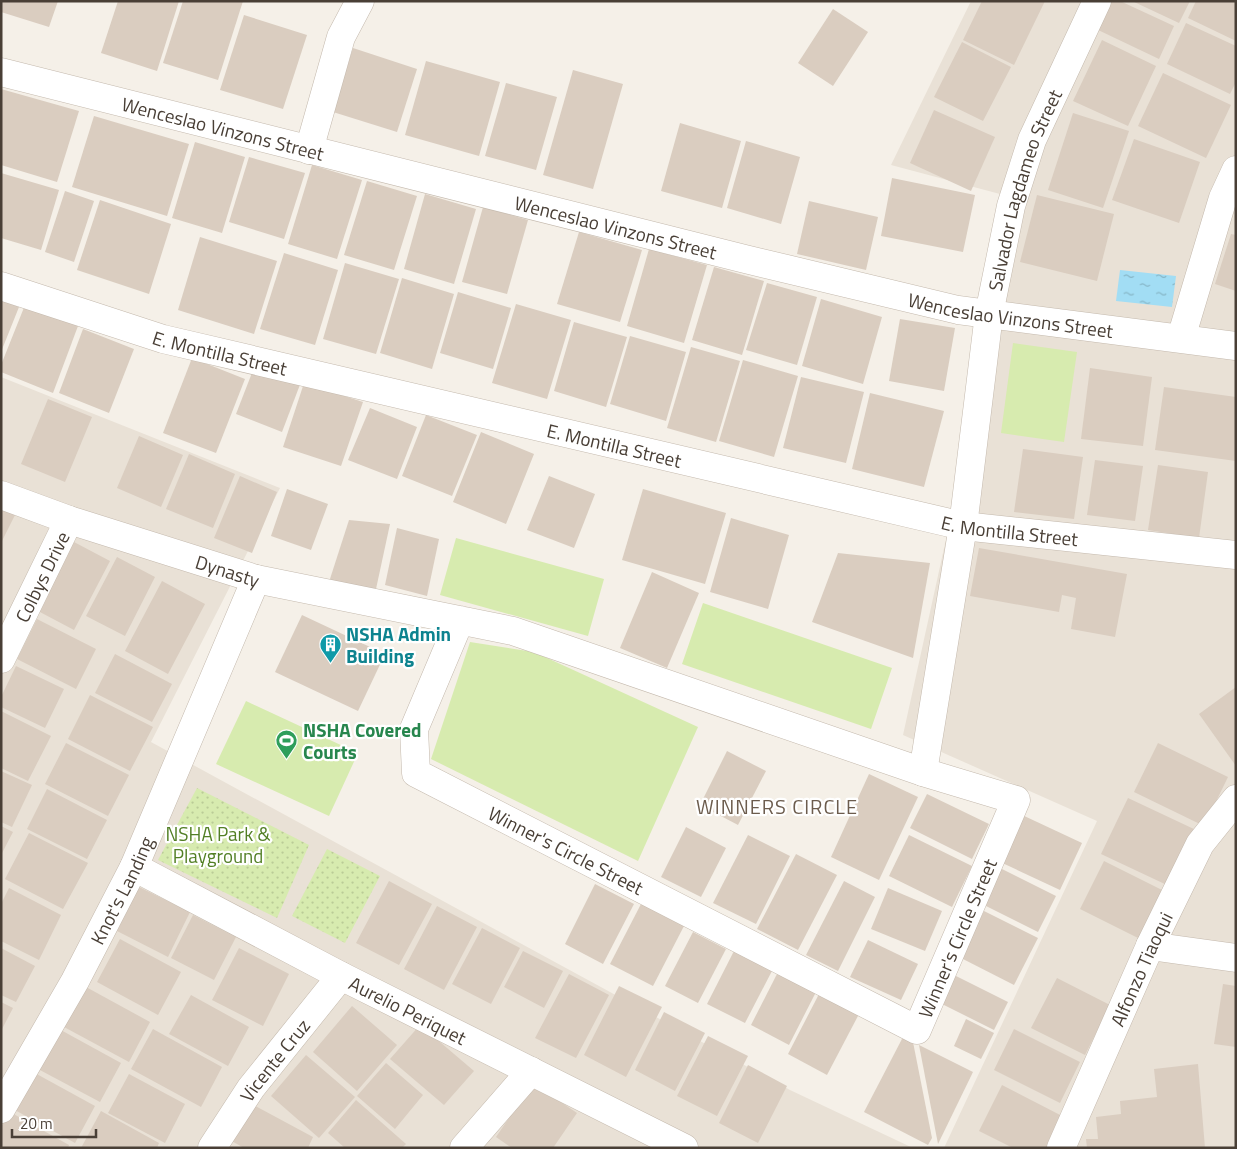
<svg xmlns="http://www.w3.org/2000/svg" width="1237" height="1149" font-family="'Titillium Web',sans-serif">
	<defs>
		<pattern id="park-dots" width="8" height="8" patternUnits="userSpaceOnUse" patternTransform="scale(1.25)"><rect width="8" height="8" fill="#d7ebaf"/><path d="M2 2h.1M6 6h.1" fill="none" stroke="#bacb97" stroke-width="1.8" stroke-linecap="round"/></pattern>
		<pattern id="water-ripples" width="26" height="14" patternUnits="userSpaceOnUse" patternTransform="scale(1.25)"><rect width="26" height="14" fill="#a2ddf4"/><path d="M2 4q2-2 4 0t4 0M15 11q2-2 4 0t4 0" fill="none" stroke="#86b5c6"/></pattern>
	</defs>
	<rect width="100%" height="100%" fill="#f5f0e8"/>
	<!-- residential -->
	<g fill="#e9e1d6">
		<path d="M971,1H1236V1148H944L1097,821L903,735L950,521L1000,194L891,165Z"/>
		<path d="M1,377L280,488L151,742L790,1090L913,1148H1Z"/>
	</g>
	<!-- grass -->
	<g fill="#d7ebaf">
		<path d="M1013,343L1077,352L1064,442L1001,433Z"/>
		<path d="M456,538L604,579L588,636L440,595Z"/>
		<path d="M703,603L892,668L871,729L682,664Z"/>
		<path d="M470,642L534,652L698,727L638,861L431,759Z"/>
		<path d="M246,701L358,753L329,816L216,764Z"/>
	</g>
	<!-- park -->
	<g fill="url(#park-dots)">
		<path d="M197,788L309,845L277,918L158,860Z"/>
		<path d="M327,849L380,876L345,943L292,916Z"/>
	</g>
	<!-- water -->
	<path fill="url(#water-ripples)" d="M1120,270L1176,276L1172,307L1116,301Z"/>
	<!-- building -->
	<g fill="#dacdc0">
		<path d="M1,1H58L49,27L1,12Z"/>
		<path d="M118,1H179L157,71L101,53Z"/>
		<path d="M183,1H243L218,80L163,63Z"/>
		<path d="M982,1H1045L1014,65L963,40Z"/>
		<path d="M1109,1H1120L1174,26L1159,59L1096,29Z"/>
		<path d="M1132,1H1190L1179,23Z"/>
		<path d="M1196,1H1236V41L1188,18Z"/>
		<path d="M833,9L868,32L833,86L798,63Z"/>
		<path d="M244,15L307,35L283,109L220,90Z"/>
		<path d="M1186,23L1236,46V82L1230,94L1167,64Z"/>
		<path d="M1102,40L1156,66L1128,126L1073,101Z"/>
		<path d="M962,42L1011,67L983,121L934,97Z"/>
		<path d="M353,48L417,69L397,132L333,112Z"/>
		<path d="M426,61L500,82L479,156L405,135Z"/>
		<path d="M573,70L623,84L593,189L543,175Z"/>
		<path d="M1163,73L1231,105L1206,158L1138,126Z"/>
		<path d="M506,83L557,97L536,170L485,156Z"/>
		<path d="M1,89L79,111L57,182L1,165Z"/>
		<path d="M934,110L995,137L971,191L910,163Z"/>
		<path d="M1073,113L1129,131L1103,208L1048,190Z"/>
		<path d="M94,116L189,144L167,216L72,187Z"/>
		<path d="M680,123L741,141L722,208L661,191Z"/>
		<path d="M1134,139L1200,162L1179,223L1112,200Z"/>
		<path d="M746,141L800,157L781,224L727,208Z"/>
		<path d="M195,142L245,157L222,233L172,218Z"/>
		<path d="M249,157L305,173L284,239L229,222Z"/>
		<path d="M312,165L362,180L337,259L288,244Z"/>
		<path d="M1,173L59,190L41,250L1,238Z"/>
		<path d="M892,178L975,195L963,252L881,236Z"/>
		<path d="M367,181L417,196L394,270L344,255Z"/>
		<path d="M65,191L94,201L74,262L45,252Z"/>
		<path d="M425,194L476,209L454,284L404,269Z"/>
		<path d="M1037,195L1114,214L1097,281L1020,262Z"/>
		<path d="M100,200L171,224L149,294L77,270Z"/>
		<path d="M809,201L878,217L866,270L797,254Z"/>
		<path d="M483,207L528,220L507,294L462,282Z"/>
		<path d="M579,232L642,250L620,322L557,304Z"/>
		<path d="M1231,234L1236,235V291L1215,284Z"/>
		<path d="M200,237L277,261L254,334L178,310Z"/>
		<path d="M649,249L707,265L684,343L627,326Z"/>
		<path d="M284,253L338,270L315,345L260,329Z"/>
		<path d="M345,263L399,279L376,354L323,339Z"/>
		<path d="M714,267L764,281L742,355L692,340Z"/>
		<path d="M402,278L454,294L432,369L380,353Z"/>
		<path d="M767,283L817,297L797,365L746,350Z"/>
		<path d="M458,292L511,308L493,369L440,353Z"/>
		<path d="M821,299L882,317L863,384L802,366Z"/>
		<path d="M1,300L19,307L1,352Z"/>
		<path d="M516,304L571,320L547,399L492,383Z"/>
		<path d="M25,305L78,326L53,393L1,372V365Z"/>
		<path d="M900,319L955,328L944,391L889,381Z"/>
		<path d="M574,322L627,337L606,407L554,391Z"/>
		<path d="M83,329L134,349L109,413L59,393Z"/>
		<path d="M630,336L686,352L666,421L610,404Z"/>
		<path d="M691,347L740,361L716,442L667,428Z"/>
		<path d="M192,358L245,379L216,453L163,433Z"/>
		<path d="M743,360L798,376L774,457L719,441Z"/>
		<path d="M255,365L301,382L282,432L236,414Z"/>
		<path d="M1090,368L1152,377L1143,446L1081,439Z"/>
		<path d="M801,377L864,392L846,463L783,448Z"/>
		<path d="M304,383L363,402L341,466L283,447Z"/>
		<path d="M1164,387L1236,397V461L1155,450Z"/>
		<path d="M870,393L944,411L924,487L852,469Z"/>
		<path d="M48,399L92,417L65,482L21,464Z"/>
		<path d="M370,408L417,427L397,479L348,460Z"/>
		<path d="M426,415L477,435L452,496L402,476Z"/>
		<path d="M481,432L534,454L506,524L453,502Z"/>
		<path d="M139,436L183,455L161,507L117,488Z"/>
		<path d="M1023,449L1083,457L1074,519L1014,512Z"/>
		<path d="M189,454L235,474L213,528L166,509Z"/>
		<path d="M1095,460L1143,466L1135,521L1087,515Z"/>
		<path d="M1158,465L1208,472L1199,538L1148,530Z"/>
		<path d="M240,476L277,492L252,553L214,538Z"/>
		<path d="M549,476L595,494L574,548L527,530Z"/>
		<path d="M287,489L328,504L311,550L271,536Z"/>
		<path d="M643,489L726,513L705,584L622,560Z"/>
		<path d="M1,509L15,515L1,543Z"/>
		<path d="M731,518L789,535L768,609L710,592Z"/>
		<path d="M349,520L390,524L376,589L329,582Z"/>
		<path d="M397,528L439,539L427,596L385,585Z"/>
		<path d="M74,542L110,561L74,630L38,611Z"/>
		<path d="M979,548L1127,574L1115,637L1071,629L1076,598L1062,595L1059,612L970,596Z"/>
		<path d="M838,553L930,563L913,658L812,622Z"/>
		<path d="M117,557L155,577L125,636L86,616Z"/>
		<path d="M652,572L699,593L667,668L620,648Z"/>
		<path d="M162,581L205,604L168,674L125,651Z"/>
		<path d="M302,615L385,654L358,711L275,672Z"/>
		<path d="M37,619L96,649L76,689L17,659Z"/>
		<path d="M115,654L172,684L152,722L95,693Z"/>
		<path d="M16,666L64,689L45,728L1,707V697Z"/>
		<path d="M1236,687V766L1199,714Z"/>
		<path d="M90,695L153,727L130,771L68,739Z"/>
		<path d="M1,711L51,736L28,781L1,768Z"/>
		<path d="M66,743L129,775L108,816L45,784Z"/>
		<path d="M1158,743L1228,777L1204,826L1134,792Z"/>
		<path d="M727,751L766,771L738,825L700,805Z"/>
		<path d="M1,771L32,785L12,827L1,822Z"/>
		<path d="M869,774L918,797L879,880L831,857Z"/>
		<path d="M47,789L107,820L87,859L27,829Z"/>
		<path d="M927,794L989,824L972,859L910,828Z"/>
		<path d="M1128,798L1196,830L1169,886L1101,854Z"/>
		<path d="M1020,814L1082,843L1060,890L998,861Z"/>
		<path d="M1,826L13,832L1,855Z"/>
		<path d="M686,827L726,848L701,897L661,877Z"/>
		<path d="M29,833L88,863L63,909L5,879Z"/>
		<path d="M748,835L790,856L756,924L713,903Z"/>
		<path d="M909,835L972,866L952,907L889,876Z"/>
		<path d="M796,854L837,875L798,950L757,929Z"/>
		<path d="M1104,861L1166,892L1142,940L1080,909Z"/>
		<path d="M1000,868L1056,896L1038,932L982,904Z"/>
		<path d="M389,881L432,904L399,965L356,943Z"/>
		<path d="M844,881L875,897L838,971L806,955Z"/>
		<path d="M595,884L634,904L603,964L565,944Z"/>
		<path d="M139,887L190,912L168,957L117,931Z"/>
		<path d="M9,888L61,915L39,960L1,941V904Z"/>
		<path d="M888,888L942,911L925,951L871,929Z"/>
		<path d="M641,904L684,926L653,986L610,964Z"/>
		<path d="M437,906L477,927L444,990L404,969Z"/>
		<path d="M984,911L1038,938L1014,985L961,958Z"/>
		<path d="M193,915L236,937L214,980L171,958Z"/>
		<path d="M482,928L520,948L491,1004L452,984Z"/>
		<path d="M693,932L726,949L698,1003L665,986Z"/>
		<path d="M120,939L181,972L158,1015L97,982Z"/>
		<path d="M868,940L918,964L901,1000L850,977Z"/>
		<path d="M1,948L35,966L16,1002L1,995Z"/>
		<path d="M239,948L289,974L263,1026L212,1000Z"/>
		<path d="M735,949L773,969L745,1023L707,1004Z"/>
		<path d="M523,951L563,971L544,1008L504,987Z"/>
		<path d="M778,972L816,992L789,1045L751,1025Z"/>
		<path d="M569,974L609,995L576,1058L535,1038Z"/>
		<path d="M952,974L1008,1002L994,1030L938,1002Z"/>
		<path d="M1057,978L1110,1005L1085,1055L1031,1028Z"/>
		<path d="M1223,984L1236,986V1047L1214,1044Z"/>
		<path d="M619,986L662,1007L626,1077L584,1055Z"/>
		<path d="M86,987L150,1022L129,1062L64,1027Z"/>
		<path d="M819,994L859,1014L827,1075L788,1054Z"/>
		<path d="M191,995L249,1027L228,1066L169,1034Z"/>
		<path d="M1,1002L13,1008L1,1031Z"/>
		<path d="M352,1006L397,1045L357,1091L313,1052Z"/>
		<path d="M664,1012L705,1033L675,1091L635,1070Z"/>
		<path d="M966,1019L994,1033L981,1059L954,1046Z"/>
		<path d="M420,1025L474,1071L444,1105L390,1059Z"/>
		<path d="M59,1029L121,1063L100,1102L38,1069Z"/>
		<path d="M153,1029L222,1067L201,1107L131,1069Z"/>
		<path d="M1014,1029L1080,1062L1060,1103L994,1070Z"/>
		<path d="M708,1036L748,1056L717,1116L677,1096Z"/>
		<path d="M903,1037L913,1042L932,1138L928,1145L864,1112Z"/>
		<path d="M919,1045L973,1072L938,1144Z"/>
		<path d="M306,1055L355,1097L319,1138L271,1096Z"/>
		<path d="M386,1063L423,1095L395,1129L357,1096Z"/>
		<path d="M1198,1064L1205,1148H1087L1086,1139H1098L1096,1117L1121,1114L1120,1101L1157,1097L1154,1069Z"/>
		<path d="M748,1065L787,1086L758,1143L719,1123Z"/>
		<path d="M33,1072L95,1106L75,1143L13,1109Z"/>
		<path d="M129,1074L185,1104L165,1143L108,1113Z"/>
		<path d="M533,1083L577,1113L553,1148H512L496,1137Z"/>
		<path d="M1002,1085L1064,1117L1049,1148H1013L979,1131Z"/>
		<path d="M356,1100L406,1144L402,1148H345L328,1133Z"/>
		<path d="M250,1103L313,1137L308,1148H244L230,1140Z"/>
		<path d="M101,1111L159,1143L157,1148H81Z"/>
		<path d="M10,1112L69,1145L68,1148H1V1127Z"/>
	</g>
	<g fill="none" stroke-linecap="round" stroke-linejoin="round">
		<defs>
			<g id="minor">
				<path id="s1" d="M1,72L745,259L958,310L1236,346"/>
				<path d="M309,150L341,37L360,1"/>
				<path id="s2" d="M1,286L163,339L963,526L1236,555"/>
				<path d="M1181,338L1223,198L1236,170"/>
				<path id="s3" d="M1,495L69,520L256,579L513,631L923,772L1016,800L917,1030L416,773L414,729L460,620"/>
				<path id="s4" d="M1,659L69,520"/>
				<path id="s5" d="M923,772L963,526L989,314L1011,206L1032,140L1097,1"/>
				<path id="s6" d="M134,867L341,976L684,1148"/>
				<path d="M1150,946L1236,958"/>
				<path id="s7" d="M1,1109L75,981L134,867L256,579"/>
				<path id="s8" d="M212,1148L251,1088L341,976"/>
				<path d="M464,1148L531,1071"/>
				<path id="s9" d="M1061,1148L1150,946L1200,844L1236,799"/>
			</g>
		</defs>
		<!-- minor casing -->
		<use href="#minor" stroke="#c4b9ad" stroke-width="29"/>
		<!-- minor -->
		<use href="#minor" stroke="#fff" stroke-width="28"/>
	</g>
	<!-- icons -->
	<defs>
		<symbol id="building-pin" viewBox="-11 -11 22 30"><path d="M0 17L-7.5 6A9.5 9.5 0 1 1 7.5 6Z" fill="#0f9aa8" stroke="#fff"/><path d="M-4-6H4V6H1V3H-1V6H-4ZM-2.5-4.3h1.7v1.8h-1.7ZM.8-4.3h1.7v1.8H.8ZM-2.5-1h1.7V.8h-1.7ZM.8-1h1.7V.8H.8Z" fill="#fff"/></symbol>
		<symbol id="stadium-pin" viewBox="-11 -11 22 30"><path d="M0 17L-7.5 6A9.5 9.5 0 1 1 7.5 6Z" fill="#2e9e5b" stroke="#fff"/><path d="M0-5a6.5 5 0 1 0 0 10a6.5 5 0 1 0 0-10ZM-3.5-1.8h7v3.6h-7Z" fill="#fff"/></symbol>
	</defs>
	<g fill-rule="evenodd">
		<use href="#building-pin" x="318" y="632" width="25" height="34"/>
		<use href="#stadium-pin" x="274" y="728" width="25" height="34"/>
	</g>
	<g text-anchor="middle" dominant-baseline="central" stroke-width="4.5" stroke-linejoin="round" paint-order="stroke">
		<!-- street labels -->
		<g font-size="19" fill="#493f36" stroke="#fff">
			<text stroke="none"><textPath href="#s1" startOffset="229">Wenceslao Vinzons Street</textPath></text>
			<text stroke="none"><textPath href="#s5" startOffset="592">Salvador Lagdameo Street</textPath></text>
			<text stroke="none"><textPath href="#s1" startOffset="634">Wenceslao Vinzons Street</textPath></text>
			<text stroke="none"><textPath href="#s1" startOffset="1039">Wenceslao Vinzons Street</textPath></text>
			<text stroke="none"><textPath href="#s2" startOffset="229">E. Montilla Street</textPath></text>
			<text stroke="none"><textPath href="#s2" startOffset="634">E. Montilla Street</textPath></text>
			<text stroke="none"><textPath href="#s2" startOffset="1039">E. Montilla Street</textPath></text>
			<text stroke="none"><textPath href="#s3" startOffset="239">Dynasty</textPath></text>
			<text stroke="none"><textPath href="#s4" startOffset="92">Colbys Drive</textPath></text>
			<text transform="translate(566 850) rotate(27)">Winner's Circle Street</text>
			<text stroke="none"><textPath href="#s7" startOffset="250">Knot's Landing</textPath></text>
			<text transform="translate(957 938) rotate(-67)">Winner's Circle Street</text>
			<text stroke="none"><textPath href="#s9" startOffset="196">Alfonzo Tiaoqui</textPath></text>
			<text stroke="none"><textPath href="#s6" startOffset="309">Aurelio Periquet</textPath></text>
			<text stroke="none"><textPath href="#s8" startOffset="108">Vicente Cruz</textPath></text>
		</g>
		<!-- culture labels -->
		<g font-size="19" font-weight="bold" fill="#0d838f" stroke="#fff" text-anchor="start">
			<text x="346" y="633">NSHA Admin<tspan x="346" dy="22">Building</tspan></text>
		</g>
		<!-- leisure labels -->
		<g font-size="19" font-weight="bold" fill="#27864d" stroke="#fff" text-anchor="start">
			<text x="303" y="729">NSHA Covered<tspan x="303" dy="22">Courts</tspan></text>
		</g>
		<!-- park labels -->
		<g font-size="19" fill="#527f25" stroke="#fff">
			<text x="218" y="833">NSHA Park &amp;<tspan x="218" dy="22">Playground</tspan></text>
		</g>
		<!-- neighbourhood labels -->
		<g font-size="20" letter-spacing="1" fill="#6c5c4d" stroke="#fff">
			<text x="777" y="806">WINNERS CIRCLE</text>
		</g>
	</g>
	<!-- border -->
	<rect width="1237" height="1149" fill="none" stroke="#493f36" stroke-width="5"/>
	<!-- scale -->
	<path d="M12 1129v8h84v-8" fill="none" stroke="#493f36" stroke-width="2.5"/>
	<text x="20" y="1129" font-size="15" fill="#493f36" stroke="#ffffff" stroke-width="4" paint-order="stroke">20 m</text>
</svg>
